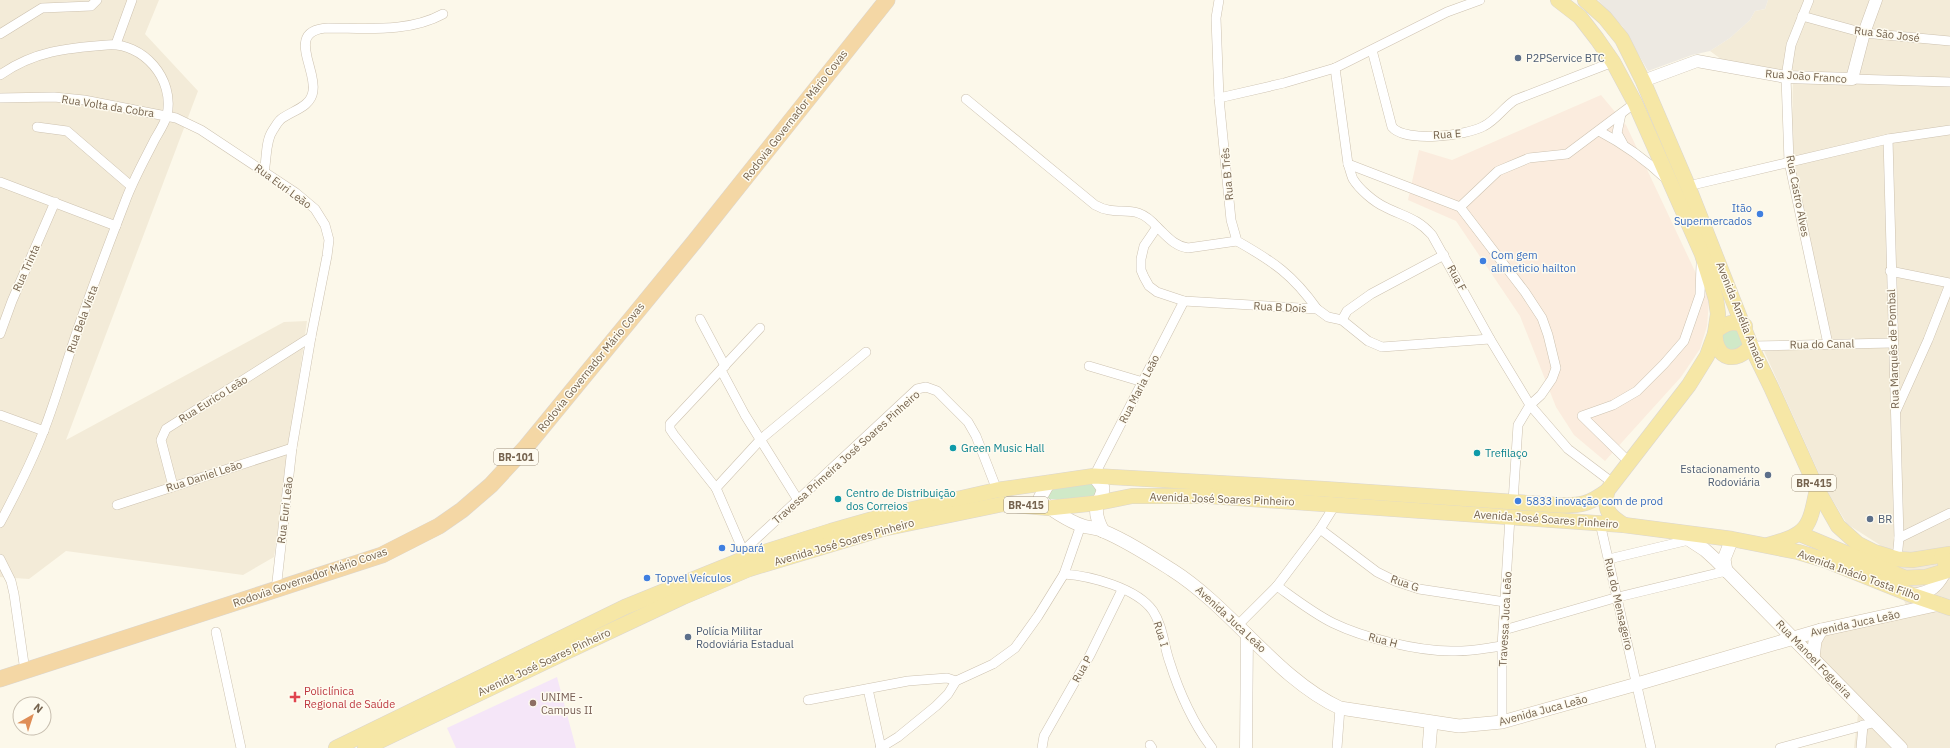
<svg xmlns="http://www.w3.org/2000/svg" width="1950" height="748" font-family="'IBM Plex Sans',sans-serif">
	<rect width="100%" height="100%" fill="#fcf8ea"/>
	<!-- residential -->
	<g fill="#f3ebd8">
		<path d="M0,0H159L145,34L198,91L66,440L284,322L307,321L274,557L243,575L66,551L29,579L0,577Z"/>
		<path d="M1768,0H1950V748H1854L1858,714L1791,644L1909,612L1880,545L1847,524L1826,489L1764,351L1830,348L1795,175L1792,131L1793,75L1725,62L1710,51L1730,38L1750,20L1755,11L1765,9Z"/>
	</g>
	<!-- commercial -->
	<path fill="#fbecde" d="M1601,95L1626,125L1709,301L1707,326L1700,349L1681,377L1605,461L1574,435L1556,407L1520,316L1456,221L1408,200L1419,150L1452,160Z"/>
	<!-- industrial -->
	<path fill="#ede9e2" d="M1598,0H1768L1765,9L1755,11L1750,20L1730,38L1710,51L1692,55L1648,71L1623,27Z"/>
	<!-- education -->
	<path fill="#f5e6f8" d="M557,677L576,748H456L447,728Z"/>
	<!-- green -->
	<g fill="#d0e9c8">
		<path d="M1733,327L1744,335L1742,348L1726,352L1719,335Z"/>
		<path d="M1089,482L1096,488V494L1093,499H1047L1049,487Z"/>
	</g>
	<g fill="none" stroke-linecap="round" stroke-linejoin="round">
		<defs>
			<g id="minor">
				<path d="M1219,0L1216,18L1219,98L1231,220L1237,241C1274,262 1293,275 1317,309"/>
				<path d="M1809,0L1791,45L1786,77L1789,162L1828,344"/>
				<path d="M1802,16L1864,33L1950,41"/>
				<path d="M0,34L42,8L91,6L97,0"/>
				<path d="M116,44L132,0"/>
				<path d="M1372,50L1392,127C1406,143 1466,136 1484,126C1496,120 1504,107 1515,100L1613,62"/>
				<path d="M1335,68L1348,164C1350,169 1351,175 1353,179C1359,189 1374,202 1385,207C1405,217 1417,218 1432,235L1490,339L1530,405L1568,449L1613,483"/>
				<path d="M0,75C34,51 67,48 107,45C143,42 175,79 167,115C165,123 159,132 155,139C145,159 133,180 125,202C110,241 95,280 81,320C68,356 58,394 44,430C32,462 16,493 0,523"/>
				<path d="M1852,79L1950,82"/>
				<path d="M0,98L54,97L84,100L176,118L201,130L296,193L315,209L325,225L329,240L327,256L311,337L292,448L276,590"/>
				<path d="M1219,98L1284,83L1335,68L1447,12L1480,0"/>
				<path d="M966,99L1095,205C1120,219 1134,200 1157,227L1144,246L1141,259V270L1144,277L1149,286L1157,292L1184,301L1317,309L1328,317L1342,320L1368,341L1382,347L1490,339"/>
				<path d="M1621,114L1617,133L1623,144"/>
				<path d="M37,127L67,131L131,186"/>
				<path d="M1599,131C1624,144 1645,159 1666,179"/>
				<path d="M1888,139L1899,538L1897,559"/>
				<path d="M1348,164L1460,207L1525,292L1542,318L1548,335L1556,368L1552,379L1541,395L1530,405L1518,425L1513,502"/>
				<path d="M264,172C267,159 265,141 273,130C275,127 277,123 280,120C290,111 311,108 313,91C317,69 285,30 328,28C366,28 408,33 443,14"/>
				<path d="M0,182L116,226"/>
				<path d="M1688,186L1888,139L1950,130"/>
				<path d="M1460,207L1498,171L1529,158L1567,154L1635,103"/>
				<path d="M1157,227C1167,236 1174,246 1188,248L1237,241"/>
				<path d="M1890,271L1950,283"/>
				<path d="M700,319L725,366"/>
				<path d="M1342,320L1347,311L1371,294L1444,255"/>
				<path d="M0,334L12,301L55,202"/>
				<path d="M1751,346L1892,343"/>
				<path d="M1089,366L1143,382"/>
				<path d="M721,370L745,415L798,500"/>
				<path d="M1896,411L1928,340L1950,284"/>
				<path d="M0,415L44,431"/>
				<path d="M1629,462L1582,416L1613,405L1637,391L1664,364L1684,341L1700,295L1701,264"/>
				<path d="M1094,476L1184,301"/>
				<path d="M173,486L161,440L166,429L311,337"/>
				<path d="M716,488L761,439L866,352"/>
				<path d="M117,505L292,448"/>
				<path d="M1600,523L1651,748"/>
				<path d="M1081,525L1064,574C1091,576 1137,588 1153,611C1163,626 1164,647 1170,663C1179,692 1194,725 1212,748"/>
				<path d="M1320,529L1377,572L1395,581L1419,589L1505,602"/>
				<path d="M1899,538L1950,513"/>
				<path d="M743,551L917,389L926,387L937,391L968,422L976,436L997,490"/>
				<path d="M745,555L716,488L674,435L670,429V424L760,328"/>
				<path d="M0,559L11,581L14,594L25,671"/>
				<path d="M1609,559L1689,540"/>
				<path d="M1277,586C1295,599 1313,613 1333,623C1364,638 1417,651 1451,651C1468,652 1486,648 1502,646"/>
				<path d="M1238,625L1277,586L1320,529L1335,505"/>
				<path d="M1504,630L1618,597L1726,571"/>
				<path d="M216,632L241,748"/>
				<path d="M868,689L881,748"/>
				<path d="M808,700L908,681L947,678L956,681"/>
				<path d="M1502,722V646L1510,517"/>
				<path d="M1150,745L1152,748"/>
				<path d="M880,748L898,737L936,706L948,694L956,681L993,664L1015,648L1038,616L1064,574"/>
				<path d="M1042,748L1044,736L1090,655L1122,590"/>
				<path d="M1337,748L1340,708"/>
				<path d="M1780,748L1876,722"/>
				<path d="M1861,748L1863,725"/>
			</g>
			<g id="tertiary">
				<path d="M1643,81L1697,61L1786,77L1852,79L1864,33L1876,0"/>
				<path d="M1912,595C1932,591 1936,589 1946,571L1950,570"/>
				<path d="M1246,748L1247,634"/>
			</g>
			<g id="secondary">
				<path d="M1094,476L1103,488C1103,495 1100,497 1098,503C1094,512 1098,522 1103,531"/>
				<path d="M1049,482L1040,498C1046,508 1071,522 1083,526C1090,528 1097,528 1103,531C1127,541 1150,556 1172,570C1232,608 1277,679 1340,708L1459,726L1502,722L1637,684L1821,630L1940,604"/>
				<path d="M1679,533L1705,550L1716,560L1901,748"/>
				<path d="M1726,571L1724,559L1732,539"/>
				<path d="M1813,658L1815,641L1821,630"/>
				<path d="M1429,748L1431,723"/>
			</g>
			<g id="primary">
				<path d="M1585,0L1605,18L1622,39L1643,81L1688,186L1751,346L1771,387L1817,489L1838,526L1858,544L1874,552L1897,559L1912,560L1950,554"/>
				<path d="M1716,331C1726,323 1733,320 1745,326"/>
				<path d="M1715,334C1716,360 1736,364 1751,346"/>
				<path d="M1607,491C1604,510 1608,515 1624,525"/>
				<path d="M1800,534L1905,578L1926,577L1946,571L1945,561L1942,556"/>
				<path d="M1768,545C1808,534 1809,529 1817,489"/>
				<path d="M336,748L625,607L746,558L831,531L887,515L997,490L1094,476L1324,489L1558,505C1581,506 1589,504 1607,491L1689,385L1707,356L1715,334L1718,314L1716,299L1702,254L1635,103L1613,62L1597,39L1580,17L1558,0"/>
				<path d="M365,748L568,651L683,597L749,569L882,529L1003,504L1049,508L1097,503L1132,496H1209L1624,525L1732,539L1798,552L1825,560L1912,595L1950,608"/>
			</g>
			<path id="trunk" d="M0,679L382,555L439,526L462,510L491,485L526,447L695,241L887,0"/>
		</defs>
		<!-- minor casing -->
		<use href="#minor" stroke="#cdc2b0" stroke-width="10"/>
		<!-- tertiary casing -->
		<use href="#tertiary" stroke="#cdc2b0" stroke-width="13"/>
		<!-- secondary casing -->
		<use href="#secondary" stroke="#d0c3ad" stroke-width="14"/>
		<!-- primary casing -->
		<use href="#primary" stroke="#dbd6d1" stroke-width="16"/>
		<!-- trunk casing -->
		<use href="#trunk" stroke="#dbd6d1" stroke-width="17"/>
		<!-- minor -->
		<use href="#minor" stroke="#fff" stroke-width="9"/>
		<!-- tertiary -->
		<use href="#tertiary" stroke="#fff" stroke-width="12"/>
		<!-- secondary -->
		<use href="#secondary" stroke="#fff" stroke-width="13"/>
		<!-- primary -->
		<use href="#primary" stroke="#f6e7a6" stroke-width="15"/>
		<!-- trunk -->
		<use href="#trunk" stroke="#f4d7a5" stroke-width="16"/>
	</g>
	<!-- markers -->
	<g fill="#5c6f8a" stroke="#fefbf0" stroke-width="1.5">
		<circle cx="1518" cy="58" r="4"/>
		<circle cx="1768" cy="475" r="4"/>
		<circle cx="1870" cy="519" r="4"/>
		<circle cx="688" cy="637" r="4"/>
	</g>
	<g fill="#3f7fe0" stroke="#fefbf0" stroke-width="1.5">
		<circle cx="1760" cy="214" r="4"/>
		<circle cx="1483" cy="261" r="4"/>
		<circle cx="1518" cy="501" r="4"/>
		<circle cx="722" cy="548" r="4"/>
		<circle cx="647" cy="578" r="4"/>
	</g>
	<g fill="#0f9aa8" stroke="#fefbf0" stroke-width="1.5">
		<circle cx="953" cy="448" r="4"/>
		<circle cx="1477" cy="453" r="4"/>
		<circle cx="838" cy="499" r="4"/>
	</g>
	<path fill="#e0444e" stroke="#fefbf0" stroke-width="1.5" d="M293 691h4v4h4v4h-4v4h-4v-4h-4v-4h4z"/>
	<circle fill="#8d6e63" stroke="#fefbf0" stroke-width="1.5" cx="533" cy="703" r="4"/>
	<g text-anchor="middle" dominant-baseline="central" stroke-width="3" stroke-linejoin="round" paint-order="stroke">
		<!-- shield labels -->
		<g fill="#fefbf0" stroke="#9e917f" stroke-width="1">
			<rect x="494" y="449" width="44" height="16" rx="3"/>
			<rect x="1792" y="475" width="44" height="16" rx="3"/>
			<rect x="1004" y="497" width="44" height="16" rx="3"/>
		</g>
		<g font-size="10" font-weight="bold" fill="#75634e">
			<text x="516" y="457">BR-101</text>
			<text x="1814" y="483">BR-415</text>
			<text x="1026" y="505">BR-415</text>
		</g>
		<!-- street labels -->
		<g font-size="11" fill="#75634e" stroke="#fefbf0">
			<text transform="translate(1887 34) rotate(7)">Rua São José</text>
			<text transform="translate(1806 76) rotate(4)">Rua João Franco</text>
			<text transform="translate(108 106) rotate(9)">Rua Volta da Cobra</text>
			<text transform="translate(795 115) rotate(-52)">Rodovia Governador Mário Covas</text>
			<text transform="translate(1447 134) rotate(-4)">Rua E</text>
			<text transform="translate(1227 174) rotate(-95)">Rua B Três</text>
			<text transform="translate(283 186) rotate(36)">Rua Euri Leão</text>
			<text transform="translate(1798 196) rotate(79)">Rua Castro Alves</text>
			<text transform="translate(26 268) rotate(-66)">Rua Trinta</text>
			<text transform="translate(1457 278) rotate(62)">Rua F</text>
			<text transform="translate(1280 307) rotate(3)">Rua B Dois</text>
			<text transform="translate(1741 315) rotate(68)">Avenida Amélia Amado</text>
			<text transform="translate(82 319) rotate(-70)">Rua Bela Vista</text>
			<text transform="translate(1822 344) rotate(-1)">Rua do Canal</text>
			<text transform="translate(1893 349) rotate(-92)">Rua Marquês de Pombal</text>
			<text transform="translate(591 367) rotate(-51)">Rodovia Governador Mário Covas</text>
			<text transform="translate(1139 389) rotate(-63)">Rua Maria Leão</text>
			<text transform="translate(213 399) rotate(-32)">Rua Eurico Leão</text>
			<text transform="translate(846 457) rotate(-42)">Travessa Primeira José Soares Pinheiro</text>
			<text transform="translate(204 476) rotate(-18)">Rua Daniel Leão</text>
			<text transform="translate(1222 499) rotate(2)">Avenida José Soares Pinheiro</text>
			<text transform="translate(285 510) rotate(-83)">Rua Euri Leão</text>
			<text transform="translate(1546 519) rotate(4)">Avenida José Soares Pinheiro</text>
			<text transform="translate(844 542) rotate(-16)">Avenida José Soares Pinheiro</text>
			<text transform="translate(1859 575) rotate(20)">Avenida Inácio Tosta Filho</text>
			<text transform="translate(310 577) rotate(-19)">Rodovia Governador Mário Covas</text>
			<text transform="translate(1405 583) rotate(19)">Rua G</text>
			<text transform="translate(1619 604) rotate(77)">Rua do Mensageiro</text>
			<text transform="translate(1231 619) rotate(43)">Avenida Juca Leão</text>
			<text transform="translate(1505 619) rotate(-87)">Travessa Juca Leão</text>
			<text transform="translate(1855 623) rotate(-12)">Avenida Juca Leão</text>
			<text transform="translate(1161 634) rotate(73)">Rua I</text>
			<text transform="translate(1383 640) rotate(15)">Rua H</text>
			<text transform="translate(1814 659) rotate(46)">Rua Manoel Fogueira</text>
			<text transform="translate(544 662) rotate(-25)">Avenida José Soares Pinheiro</text>
			<text transform="translate(1082 669) rotate(-61)">Rua P</text>
			<text transform="translate(1543 710) rotate(-15)">Avenida Juca Leão</text>
		</g>
		<!-- service labels -->
		<g font-size="11" fill="#4e5e75" stroke="#fefbf0" text-anchor="start">
			<text x="1526" y="58">P2PService BTC</text>
			<text x="1760" y="469" text-anchor="end">Estacionamento<tspan x="1760" dy="13">Rodoviária</tspan></text>
			<text x="1878" y="519">BR</text>
			<text x="696" y="631">Polícia Militar<tspan x="696" dy="13">Rodoviária Estadual</tspan></text>
		</g>
		<!-- shop labels -->
		<g font-size="11" fill="#366cbe" stroke="#fefbf0" text-anchor="start">
			<text x="1752" y="208" text-anchor="end">Itão<tspan x="1752" dy="13">Supermercados</tspan></text>
			<text x="1491" y="255">Com gem<tspan x="1491" dy="13">alimeticio hailton</tspan></text>
			<text x="1526" y="501">5833 inovação com de prod</text>
			<text x="730" y="548">Jupará</text>
			<text x="655" y="578">Topvel Veículos</text>
		</g>
		<!-- culture labels -->
		<g font-size="11" fill="#0d838f" stroke="#fefbf0" text-anchor="start">
			<text x="961" y="448">Green Music Hall</text>
			<text x="1485" y="453">Trefilaço</text>
			<text x="846" y="493">Centro de Distribuição<tspan x="846" dy="13">dos Correios</tspan></text>
		</g>
		<!-- health labels -->
		<g font-size="11" fill="#be3a42" stroke="#fefbf0" text-anchor="start">
			<text x="304" y="691">Policlínica<tspan x="304" dy="13">Regional de Saúde</tspan></text>
		</g>
		<!-- education labels -->
		<g font-size="11" fill="#785e54" stroke="#fefbf0" text-anchor="start">
			<text x="541" y="697">UNIME -<tspan x="541" dy="13">Campus II</tspan></text>
		</g>
	</g>
	<!-- north arrow -->
	<g transform="translate(32 716) rotate(39)"><circle r="19" fill="#fefbf0" stroke="#c7beaf"/>
	<path d="M0-3L7 15L0 10L-7 15Z" fill="#df8d56"/>
	<text y="-6" font-size="11" font-weight="bold" text-anchor="middle" fill="#75634e">N</text>
	</g>
</svg>
